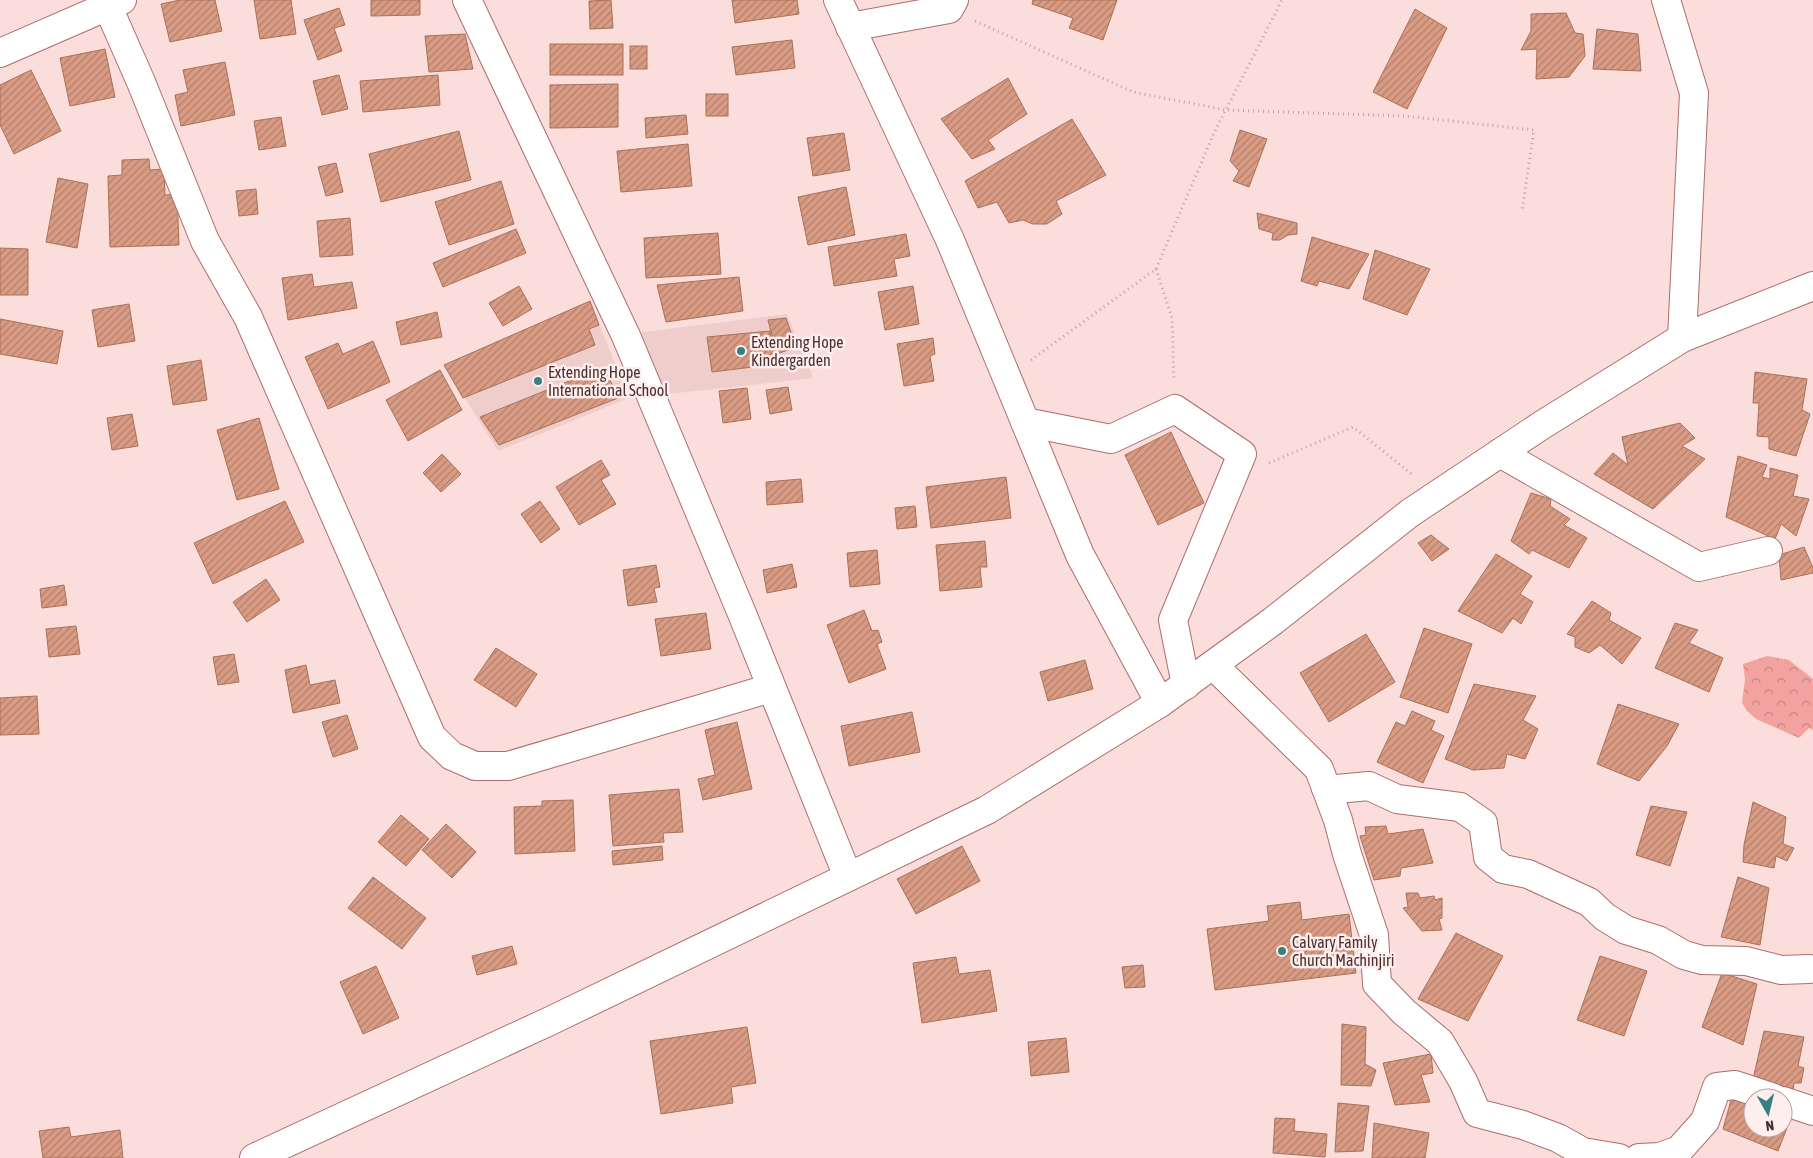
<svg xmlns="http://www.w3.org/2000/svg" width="1813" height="1158" font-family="'Asap Condensed',sans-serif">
	<defs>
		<pattern id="forest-crowns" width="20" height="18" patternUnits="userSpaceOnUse" patternTransform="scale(1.25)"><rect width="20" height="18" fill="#f2a39f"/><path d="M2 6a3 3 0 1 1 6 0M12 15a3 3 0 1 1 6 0" fill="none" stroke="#c68582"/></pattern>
		<pattern id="building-hatch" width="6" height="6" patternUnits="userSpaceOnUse" patternTransform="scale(1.25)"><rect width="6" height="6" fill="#d99b83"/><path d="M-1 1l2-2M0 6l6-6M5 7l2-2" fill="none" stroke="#b27f6c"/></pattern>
	</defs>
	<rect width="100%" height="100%" fill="#fbdedb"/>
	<!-- built -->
	<g fill="#eecdcb">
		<path d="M590,301L629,398L498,451L444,365Z"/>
		<path d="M787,314L813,378L659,395L636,333Z"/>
	</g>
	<!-- forest -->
	<path fill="url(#forest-crowns)" d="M1767,656L1789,660L1813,679V730L1809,728L1799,738L1756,719L1747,711L1742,703L1745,679L1743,664Z"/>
	<!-- building -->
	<g fill="url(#building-hatch)" stroke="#aa7058">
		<path d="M180,0H215L222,31L170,42L161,4Z"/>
		<path d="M254,0H291L296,34L260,39Z"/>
		<path d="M371,0H420V15L371,16Z"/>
		<path d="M611,0L613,28L590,29L589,1Z"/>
		<path d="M732,0H797L799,14L735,23Z"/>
		<path d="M1033,0H1117L1103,40L1069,28L1073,18L1032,4Z"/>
		<path d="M339,8L345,25L334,28L342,51L318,60L304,20Z"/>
		<path d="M1415,9L1447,28L1407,109L1373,92Z"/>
		<path d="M1566,13L1575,33L1583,34L1585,56L1569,77L1536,79L1537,49L1521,50L1531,31V14Z"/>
		<path d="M1597,29L1638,34L1641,71L1593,69Z"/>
		<path d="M465,34L473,69L429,72L425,36Z"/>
		<path d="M792,40L795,68L736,75L732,47Z"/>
		<rect x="550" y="44" width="73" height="31"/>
		<rect x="630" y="46" width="17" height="23"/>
		<path d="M105,49L115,97L70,106L60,58Z"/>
		<path d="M225,62L235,115L181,126L175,95L188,92L183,70Z"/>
		<path d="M31,70L61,131L14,154L0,125V85Z"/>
		<path d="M339,75L348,109L322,115L313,81Z"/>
		<path d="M438,75L440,105L363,112L360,81Z"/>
		<path d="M1008,78L1027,114L988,140L995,149L972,159L941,119Z"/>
		<path d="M618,84V127L550,128V85Z"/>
		<rect x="706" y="94" width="22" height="22"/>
		<path d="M686,115L688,134L646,138L645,118Z"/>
		<path d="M281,117L286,146L259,150L254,121Z"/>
		<path d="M1072,119L1106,175L1056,201L1062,214L1047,224H1033L1023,220L1009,223L997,202L978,208L965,181Z"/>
		<path d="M1240,130L1267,139L1249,187L1233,181L1239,171L1230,161Z"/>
		<path d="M459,131L471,180L381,202L369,154Z"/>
		<path d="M844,133L850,170L813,176L807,138Z"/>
		<path d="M688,144L692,186L621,192L617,151Z"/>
		<path d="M149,159L150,170L164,169L165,195L177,194L179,245L110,247L108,176L122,175V160Z"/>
		<path d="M336,163L343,192L326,196L318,167Z"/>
		<path d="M58,178L88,184L77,248L46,242Z"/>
		<path d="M501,181L514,224L449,245L435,202Z"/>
		<path d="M846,187L855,235L808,245L798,197Z"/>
		<path d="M256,189L258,214L239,216L236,191Z"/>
		<path d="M1257,213L1297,223V234L1288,235L1280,240H1272L1273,233L1259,229Z"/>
		<path d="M350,218L353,255L320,257L317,221Z"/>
		<path d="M516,229L526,253L443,287L433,263Z"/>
		<path d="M718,233L721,274L646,278L644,238Z"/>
		<path d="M906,234L910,256L894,259L897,276L834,286L828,247Z"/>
		<path d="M1312,237L1369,254L1349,289L1319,281L1317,286L1301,281Z"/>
		<path d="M0,248L28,249V295H0Z"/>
		<path d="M1375,250L1430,269L1407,315L1363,299Z"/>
		<path d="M312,274L314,287L352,282L357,308L288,320L282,278Z"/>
		<path d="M739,277L743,311L666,322L657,285Z"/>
		<path d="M519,286L532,309L503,326L489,303Z"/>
		<path d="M913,286L919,324L885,330L878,292Z"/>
		<path d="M590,301L599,325L589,329L595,345L463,398L444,365Z"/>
		<path d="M129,304L135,341L98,347L92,310Z"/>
		<path d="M437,312L442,337L401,345L396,322Z"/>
		<path d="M786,318L796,347L777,354L768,320Z"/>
		<path d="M0,319L63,331L57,364L0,354Z"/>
		<path d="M770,331L777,364L712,372L707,337Z"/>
		<path d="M933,338L935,354L930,356L934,381L904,386L897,344Z"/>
		<path d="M373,341L390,382L328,409L305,357L338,343L343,354Z"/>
		<path d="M201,360L207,400L173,405L167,366Z"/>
		<path d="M604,367L618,398L499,445L480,417Z"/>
		<path d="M440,370L462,410L408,441L386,400Z"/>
		<path d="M1755,372L1807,379L1802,410L1810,414L1796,456L1769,449V437L1757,436L1759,403H1753Z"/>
		<path d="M788,387L792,410L770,414L766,390Z"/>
		<path d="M747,388L751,419L723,423L719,391Z"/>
		<path d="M132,414L138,446L112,450L107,418Z"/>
		<path d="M259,418L279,489L237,500L217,430Z"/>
		<path d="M1680,423L1695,438L1682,446L1705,459L1653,509L1594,474L1613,453L1628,465L1622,437Z"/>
		<path d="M1171,432L1204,503L1158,525L1125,455Z"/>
		<path d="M442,454L461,474L441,492L423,473Z"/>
		<path d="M1738,456L1767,465L1762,477L1770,479V468L1798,475L1793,496L1809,499L1796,536L1781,524L1775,539L1726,517Z"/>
		<path d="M601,460L610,475L601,480L616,504L579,525L556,487Z"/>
		<path d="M1006,477L1011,518L931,528L926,487Z"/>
		<path d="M801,479L803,502L767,505L766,482Z"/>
		<path d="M1531,493L1551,499L1550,506L1570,519L1564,525L1587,538L1569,568L1532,550L1529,554L1511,541Z"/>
		<path d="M285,501L304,542L213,584L194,543Z"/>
		<path d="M540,501L560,529L541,543L521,514Z"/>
		<path d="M915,506L917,527L897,529L895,508Z"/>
		<path d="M1431,535L1449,549L1432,561L1418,543Z"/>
		<path d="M985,541L987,567H980L982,587L940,591L936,545Z"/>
		<path d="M1804,547L1813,568V573L1781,580L1779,555Z"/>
		<path d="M877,550L880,584L850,587L847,553Z"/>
		<path d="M1496,554L1532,576L1520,594L1533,602L1521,624L1513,618L1502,633L1458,611Z"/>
		<path d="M792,564L797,587L767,593L763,570Z"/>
		<path d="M656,565L660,587L654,588L657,602L628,606L623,570Z"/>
		<path d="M266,579L280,600L247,622L233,602Z"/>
		<path d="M64,585L67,605L42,608L40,589Z"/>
		<path d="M1592,601L1611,613L1609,620L1641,638L1622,664L1600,645L1589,653L1575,647V637L1567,634Z"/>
		<path d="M864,610L872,631L878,630L882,642L877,644L886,669L849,683L827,625Z"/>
		<path d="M706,613L711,649L661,656L655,619Z"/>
		<path d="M1675,623L1698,630L1689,643L1723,658L1709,692L1655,668Z"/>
		<path d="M76,626L80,654L49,657L46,629Z"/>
		<path d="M1424,628L1472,644L1448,713L1400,697Z"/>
		<path d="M1366,634L1395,682L1329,722L1300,673Z"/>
		<path d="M496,648L537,674L516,707L474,680Z"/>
		<path d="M234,654L239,682L218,685L213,657Z"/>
		<path d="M1085,660L1093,689L1048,701L1040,672Z"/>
		<path d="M306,665L310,685L335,680L340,703L293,713L285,670Z"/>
		<path d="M1474,684L1536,696L1523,720L1538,729L1525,759L1507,754L1504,768L1473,770L1445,759Z"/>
		<path d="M37,696L39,734L0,735V698Z"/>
		<path d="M1618,704L1679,724L1667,746L1639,781L1597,764Z"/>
		<path d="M1412,711L1435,721L1431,730L1444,736L1423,783L1377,762L1396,722L1405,726Z"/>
		<path d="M912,712L920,752L849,766L841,726Z"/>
		<path d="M347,715L358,749L333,757L322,722Z"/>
		<path d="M737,722L752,789L703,800L698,779L715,775L705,730Z"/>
		<path d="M679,789L683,832L663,833L664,842L613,846L609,795Z"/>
		<path d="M573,800L575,851L515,854L514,807L542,806V801Z"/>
		<path d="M1753,802L1786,817L1783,844L1794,848L1787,861L1776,856L1774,868L1743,862L1744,845Z"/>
		<path d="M1651,806L1687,812L1670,866L1636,855Z"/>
		<path d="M401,815L429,839L406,866L378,842Z"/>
		<path d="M446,824L476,852L452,878L422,850Z"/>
		<path d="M1386,826L1388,834L1423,829L1433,863L1401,868L1400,876L1374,880L1360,836L1366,835L1365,827Z"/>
		<path d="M662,846L663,860L613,865L612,851Z"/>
		<path d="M962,846L980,881L916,914L897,879Z"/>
		<path d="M373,877L426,918L402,949L348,908Z"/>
		<path d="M1738,877L1769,888L1760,945L1721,937Z"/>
		<path d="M1406,893H1418L1420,898L1434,896L1435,900L1442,898V918L1439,919L1442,930L1422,931L1403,908L1408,907Z"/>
		<path d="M1300,902L1302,920L1349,914L1356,973L1215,990L1207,929L1269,921L1267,906Z"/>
		<path d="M1456,933L1503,956L1468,1021L1418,999Z"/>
		<path d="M512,946L517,964L477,975L472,956Z"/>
		<path d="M1600,956L1647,971L1624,1036L1577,1020Z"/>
		<path d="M956,957L959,974L990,970L997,1011L922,1023L913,963Z"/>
		<path d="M1143,965L1145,987L1125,988L1122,967Z"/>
		<path d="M376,966L399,1018L363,1034L340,982Z"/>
		<path d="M1722,973L1757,984L1743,1045L1702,1027Z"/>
		<path d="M1342,1024L1366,1027L1365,1064L1376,1070L1371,1086L1341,1085Z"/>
		<path d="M747,1027L756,1083L731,1087L733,1103L661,1114L650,1041Z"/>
		<path d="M1764,1031L1804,1037L1798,1066L1804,1068L1801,1083H1794L1793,1093L1751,1088Z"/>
		<path d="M1066,1038L1069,1072L1031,1076L1028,1042Z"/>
		<path d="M1431,1054L1433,1073L1421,1075L1430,1102L1395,1105L1383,1063Z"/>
		<path d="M1733,1093L1753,1100V1128H1783V1111L1792,1115L1778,1151L1723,1129Z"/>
		<path d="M1338,1103L1369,1106L1363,1151L1335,1152Z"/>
		<path d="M1275,1118L1295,1119L1294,1131L1327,1134L1325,1157L1273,1153Z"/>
		<path d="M1374,1123L1429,1133L1425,1158H1372Z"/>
		<path d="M69,1127L71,1137L120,1130L123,1158H43L39,1131Z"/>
	</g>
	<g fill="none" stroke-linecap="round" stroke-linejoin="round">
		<defs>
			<g id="minor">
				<path d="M467,0L626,336L743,616L848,877"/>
				<path d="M838,0L950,240L1080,555L1160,703"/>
				<path d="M1666,0L1694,93L1682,338"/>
				<path d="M108,7L141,82L205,241L248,317L432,737L452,756L475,766H508L771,688"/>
				<path d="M850,27L949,9L954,0"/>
				<path d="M0,53L122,0"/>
				<path d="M1025,422L1111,439L1175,409L1242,454L1173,620L1186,685"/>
				<path d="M1500,453L1699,567L1768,551"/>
				<path d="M1213,665L1319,769L1338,820L1347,854L1374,935L1377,984L1404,1012L1440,1042L1463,1081L1477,1113L1523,1125L1558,1138L1583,1152L1619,1158"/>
				<path d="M1326,788L1337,789L1369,786L1397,799L1460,807L1483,823L1488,857L1503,869L1528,874L1589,902L1605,917L1626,930L1658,940L1684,955L1702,960L1746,961L1781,970L1809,969"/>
				<path d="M1783,1101L1813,1111"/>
				<path d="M254,1158L550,1021L987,810L1160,703L1273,621L1410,513L1542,425L1682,338L1813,286"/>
				<path d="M1639,1158L1660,1157L1679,1150L1705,1121L1717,1087L1735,1085L1774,1098"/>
			</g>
		</defs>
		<!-- minor casing -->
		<use href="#minor" stroke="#ad6d6a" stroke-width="30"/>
		<!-- path -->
		<g stroke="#bfa3a0" stroke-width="3" stroke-dasharray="1 4" stroke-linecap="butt">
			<path d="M975,21L1133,92L1226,110L1404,116L1534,130L1522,211"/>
			<path d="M1156,269L1172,318L1174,381"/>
			<path d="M1031,360L1156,269L1214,133L1282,0"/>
			<path d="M1269,463L1353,427L1414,476"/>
		</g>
		<!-- minor -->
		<use href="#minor" stroke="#fff" stroke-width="28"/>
	</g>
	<!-- markers -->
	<g fill="#377f85" stroke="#feefee" stroke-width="2">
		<circle cx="741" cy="351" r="5"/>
		<circle cx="538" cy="381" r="5"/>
		<circle cx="1282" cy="951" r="5"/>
	</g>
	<g text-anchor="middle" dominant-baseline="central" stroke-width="5" stroke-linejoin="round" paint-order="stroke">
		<!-- poi labels -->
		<g font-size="16" fill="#4a2f2d" stroke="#feefee" text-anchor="start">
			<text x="751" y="342">Extending Hope<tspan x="751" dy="18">Kindergarden</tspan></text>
			<text x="548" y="372">Extending Hope<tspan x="548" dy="18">International School</tspan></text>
			<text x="1292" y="942">Calvary Family<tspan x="1292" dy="18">Church Machinjiri</tspan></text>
		</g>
	</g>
	<!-- north arrow -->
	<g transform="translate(1768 1113) rotate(172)"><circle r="24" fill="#feefee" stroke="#b6a2a1"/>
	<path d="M0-4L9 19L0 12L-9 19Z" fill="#377f85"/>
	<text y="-8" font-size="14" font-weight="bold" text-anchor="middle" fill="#4a2f2d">N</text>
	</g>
</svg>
